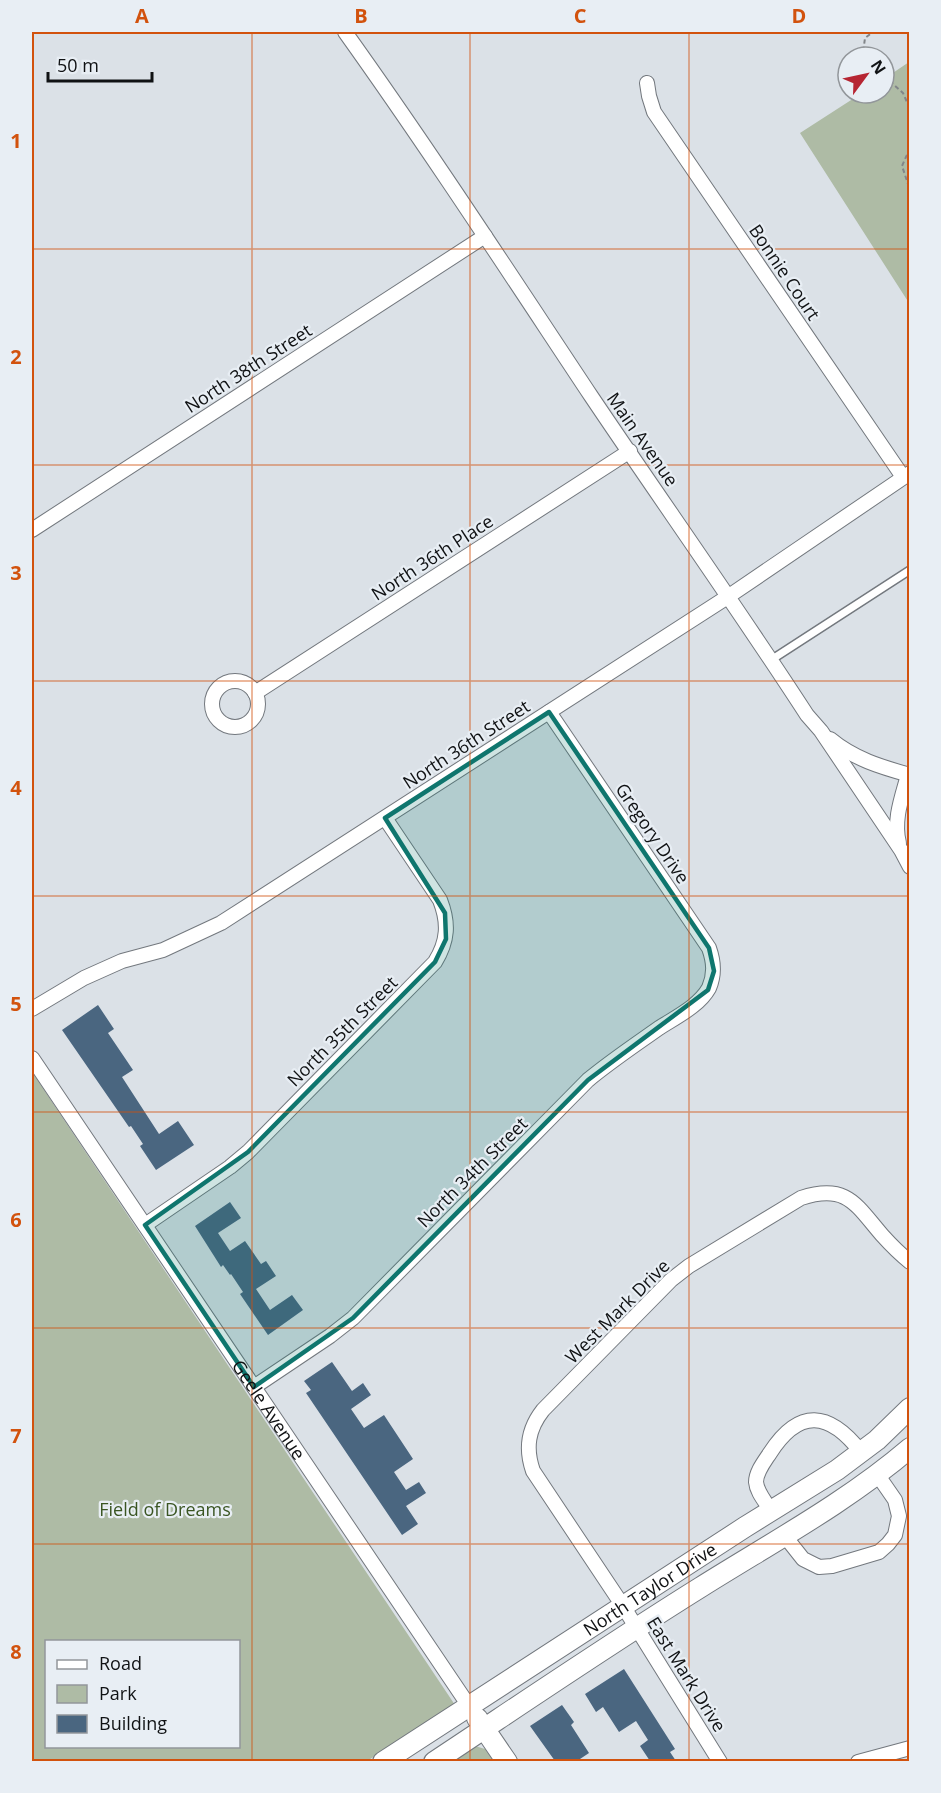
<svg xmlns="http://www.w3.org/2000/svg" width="941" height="1793" font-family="'Open Sans',sans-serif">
	<rect width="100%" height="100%" fill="#dbe1e7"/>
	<!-- green -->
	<g fill="#aebba5" fill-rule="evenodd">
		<path d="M909,62V303L800,133L862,93H884V79Z"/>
		<path d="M32,1072L455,1705L367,1761H32ZM46,1642H238V1746H46Z"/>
		<path d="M475,1746L485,1749L494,1761L447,1762Z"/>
	</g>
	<!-- building -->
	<g fill="#4a6680">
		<path d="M98,1005L114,1029L108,1033L133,1070L122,1077L159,1134L178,1121L194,1145L156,1170L140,1146L143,1144L131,1126L129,1127L62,1030Z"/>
		<path d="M230,1202L241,1218L218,1233L230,1251L245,1241L261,1264L266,1261L276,1276L256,1289L270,1310L292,1295L303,1310L268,1335L240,1294L243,1292L231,1274L230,1275L223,1265L221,1267L195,1226Z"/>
		<path d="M332,1362L352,1391L363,1383L371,1395L351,1409L364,1428L384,1415L413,1459L394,1472L406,1490L419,1482L426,1493L406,1506L418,1524L402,1535L306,1393L311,1390L304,1381Z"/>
		<path d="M624,1669L675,1749L670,1752L676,1761H650L640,1746L648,1740L636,1721L619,1732L603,1707L596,1712L585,1694Z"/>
		<path d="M562,1705L574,1722L571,1725L589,1753L577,1761H555L530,1726Z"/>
	</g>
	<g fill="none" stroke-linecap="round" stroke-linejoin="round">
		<defs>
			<path id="lane" d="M771,660L910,570"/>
			<g id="street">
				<path d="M345,32C430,151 510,274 591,396C663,503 737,607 807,715L821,731L901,850L910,867"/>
				<path d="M647,83L649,96L654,112L903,477"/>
				<path d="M32,530L485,236"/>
				<circle cx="235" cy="704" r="23"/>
				<path d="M255,693L630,451"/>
				<path d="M830,739C854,759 881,767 910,775"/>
				<path d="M899,843C893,820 902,797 908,775"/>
				<path d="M32,1009L84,978L122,961L163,950L221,923L729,596L910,473"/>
				<path id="s1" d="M32,1058L469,1706"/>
				<path d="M145,1225L230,1167L248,1152L435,962C448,941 449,923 440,900L385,818"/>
				<path d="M254,1387L330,1336L353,1318L588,1080C611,1061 635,1045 659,1028C676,1017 699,1006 709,988C715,974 714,962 709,948L549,712"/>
				<path d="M771,1511C766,1502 757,1493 756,1482C756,1472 764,1462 770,1453C799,1408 829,1411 861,1452"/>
				<path d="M784,1535L803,1559L819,1567L832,1566L879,1552L888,1544L895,1535L899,1516L895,1500L877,1474"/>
				<path d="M720,1762L623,1606L533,1471C525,1448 528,1429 543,1410L671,1280L689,1266L801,1198C847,1183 856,1205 882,1235C891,1245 900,1254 910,1262"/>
				<path d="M858,1762L910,1748"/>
			</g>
			<g id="secondary">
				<path d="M477,1718L507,1762"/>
				<path id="s2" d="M383,1762L745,1527L837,1470L877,1440L910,1408"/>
				<path d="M434,1762C523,1703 611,1643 701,1587C771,1543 847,1502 910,1448"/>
			</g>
		</defs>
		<!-- lane casing -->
		<use href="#lane" stroke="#73787e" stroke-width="10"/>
		<!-- street casing -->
		<use href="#street" stroke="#73787e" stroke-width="16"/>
		<!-- secondary casing -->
		<use href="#secondary" stroke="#73787e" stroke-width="22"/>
		<!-- path -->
		<g stroke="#818589" stroke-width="2" stroke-dasharray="4.5 3" stroke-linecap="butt">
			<path d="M867,57L863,53L865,38L873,32"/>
			<path d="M884,76L903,93L910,109"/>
			<path d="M910,148L902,166L910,190"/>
		</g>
		<!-- lane -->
		<use href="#lane" stroke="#fff" stroke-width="7"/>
		<!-- street -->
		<use href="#street" stroke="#fff" stroke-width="14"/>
		<!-- secondary -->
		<use href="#secondary" stroke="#fff" stroke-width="20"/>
	</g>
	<!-- marked area -->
	<path fill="#0f766e" fill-opacity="0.2" stroke="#0f766e" stroke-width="4.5" stroke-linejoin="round" d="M549,712L709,948L714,971L708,990L588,1080L353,1318L254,1387L145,1225L248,1152L435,962L446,939L445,913L385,818Z"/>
	<!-- grid -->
	<path fill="none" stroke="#d2520d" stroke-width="1.5" stroke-opacity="0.55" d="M252,32V1762M470,32V1762M689,32V1762M32,249H910M32,465H910M32,681H910M32,896H910M32,1112H910M32,1328H910M32,1544H910"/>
	<g text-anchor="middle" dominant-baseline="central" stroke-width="4.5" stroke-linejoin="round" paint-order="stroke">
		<!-- street labels -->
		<g font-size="18" fill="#101214" stroke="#e8eef4">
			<text transform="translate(785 272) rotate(56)">Bonnie Court</text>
			<text transform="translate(248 368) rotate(-33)">North 38th Street</text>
			<text transform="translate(643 439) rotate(55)">Main Avenue</text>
			<text transform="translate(432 557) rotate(-33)">North 36th Place</text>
			<text transform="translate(466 744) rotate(-33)">North 36th Street</text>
			<text transform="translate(653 833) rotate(56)">Gregory Drive</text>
			<text transform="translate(342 1031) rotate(-45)">North 35th Street</text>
			<text transform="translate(472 1172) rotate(-45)">North 34th Street</text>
			<text transform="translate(617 1311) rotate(-45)">West Mark Drive</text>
			<text stroke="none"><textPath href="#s1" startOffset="424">Geele Avenue</textPath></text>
			<text stroke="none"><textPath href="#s2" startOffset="318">North Taylor Drive</textPath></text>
			<text transform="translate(687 1674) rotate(58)">East Mark Drive</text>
		</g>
		<!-- park labels -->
		<g font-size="18" fill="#3a5522" stroke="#e8eef4">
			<text x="165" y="1509">Field of Dreams</text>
		</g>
	</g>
	<!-- border -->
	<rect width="941" height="1793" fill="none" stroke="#e8eef4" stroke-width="66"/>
	<!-- legend -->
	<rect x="45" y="1640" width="195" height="108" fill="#e8eef4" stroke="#92969a" stroke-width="1.5"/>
	<rect x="57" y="1660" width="30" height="9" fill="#ffffff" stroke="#92969a" stroke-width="1.5"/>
	<text x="99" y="1670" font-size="18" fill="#101214">Road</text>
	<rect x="57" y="1685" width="30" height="18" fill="#aebba5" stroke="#92969a" stroke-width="1.5"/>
	<text x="99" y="1700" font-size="18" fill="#101214">Park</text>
	<rect x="57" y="1715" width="30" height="18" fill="#4a6680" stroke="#92969a" stroke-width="1.5"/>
	<text x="99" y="1730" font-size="18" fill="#101214">Building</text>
	<!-- north arrow -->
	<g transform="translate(866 75) rotate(57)"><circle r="28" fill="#e8eef4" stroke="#92969a" stroke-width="1.5"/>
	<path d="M0-4.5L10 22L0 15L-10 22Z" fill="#b62532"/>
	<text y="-9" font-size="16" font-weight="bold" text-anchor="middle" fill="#101214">N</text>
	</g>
	<!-- scale -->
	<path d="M48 72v9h104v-9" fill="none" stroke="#101214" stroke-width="3"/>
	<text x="57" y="72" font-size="18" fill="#101214" stroke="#e8eef4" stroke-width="4.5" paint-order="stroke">50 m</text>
	<rect x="33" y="33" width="875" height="1727" fill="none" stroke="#d2520d" stroke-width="2"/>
	<g font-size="20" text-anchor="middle" font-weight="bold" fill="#d2520d">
		<text x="142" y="23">A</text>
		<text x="361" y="23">B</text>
		<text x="580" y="23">C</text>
		<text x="799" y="23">D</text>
		<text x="16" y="148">1</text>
		<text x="16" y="364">2</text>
		<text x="16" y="580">3</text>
		<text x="16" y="795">4</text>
		<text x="16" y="1011">5</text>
		<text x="16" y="1227">6</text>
		<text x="16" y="1443">7</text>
		<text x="16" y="1659">8</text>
	</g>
</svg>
